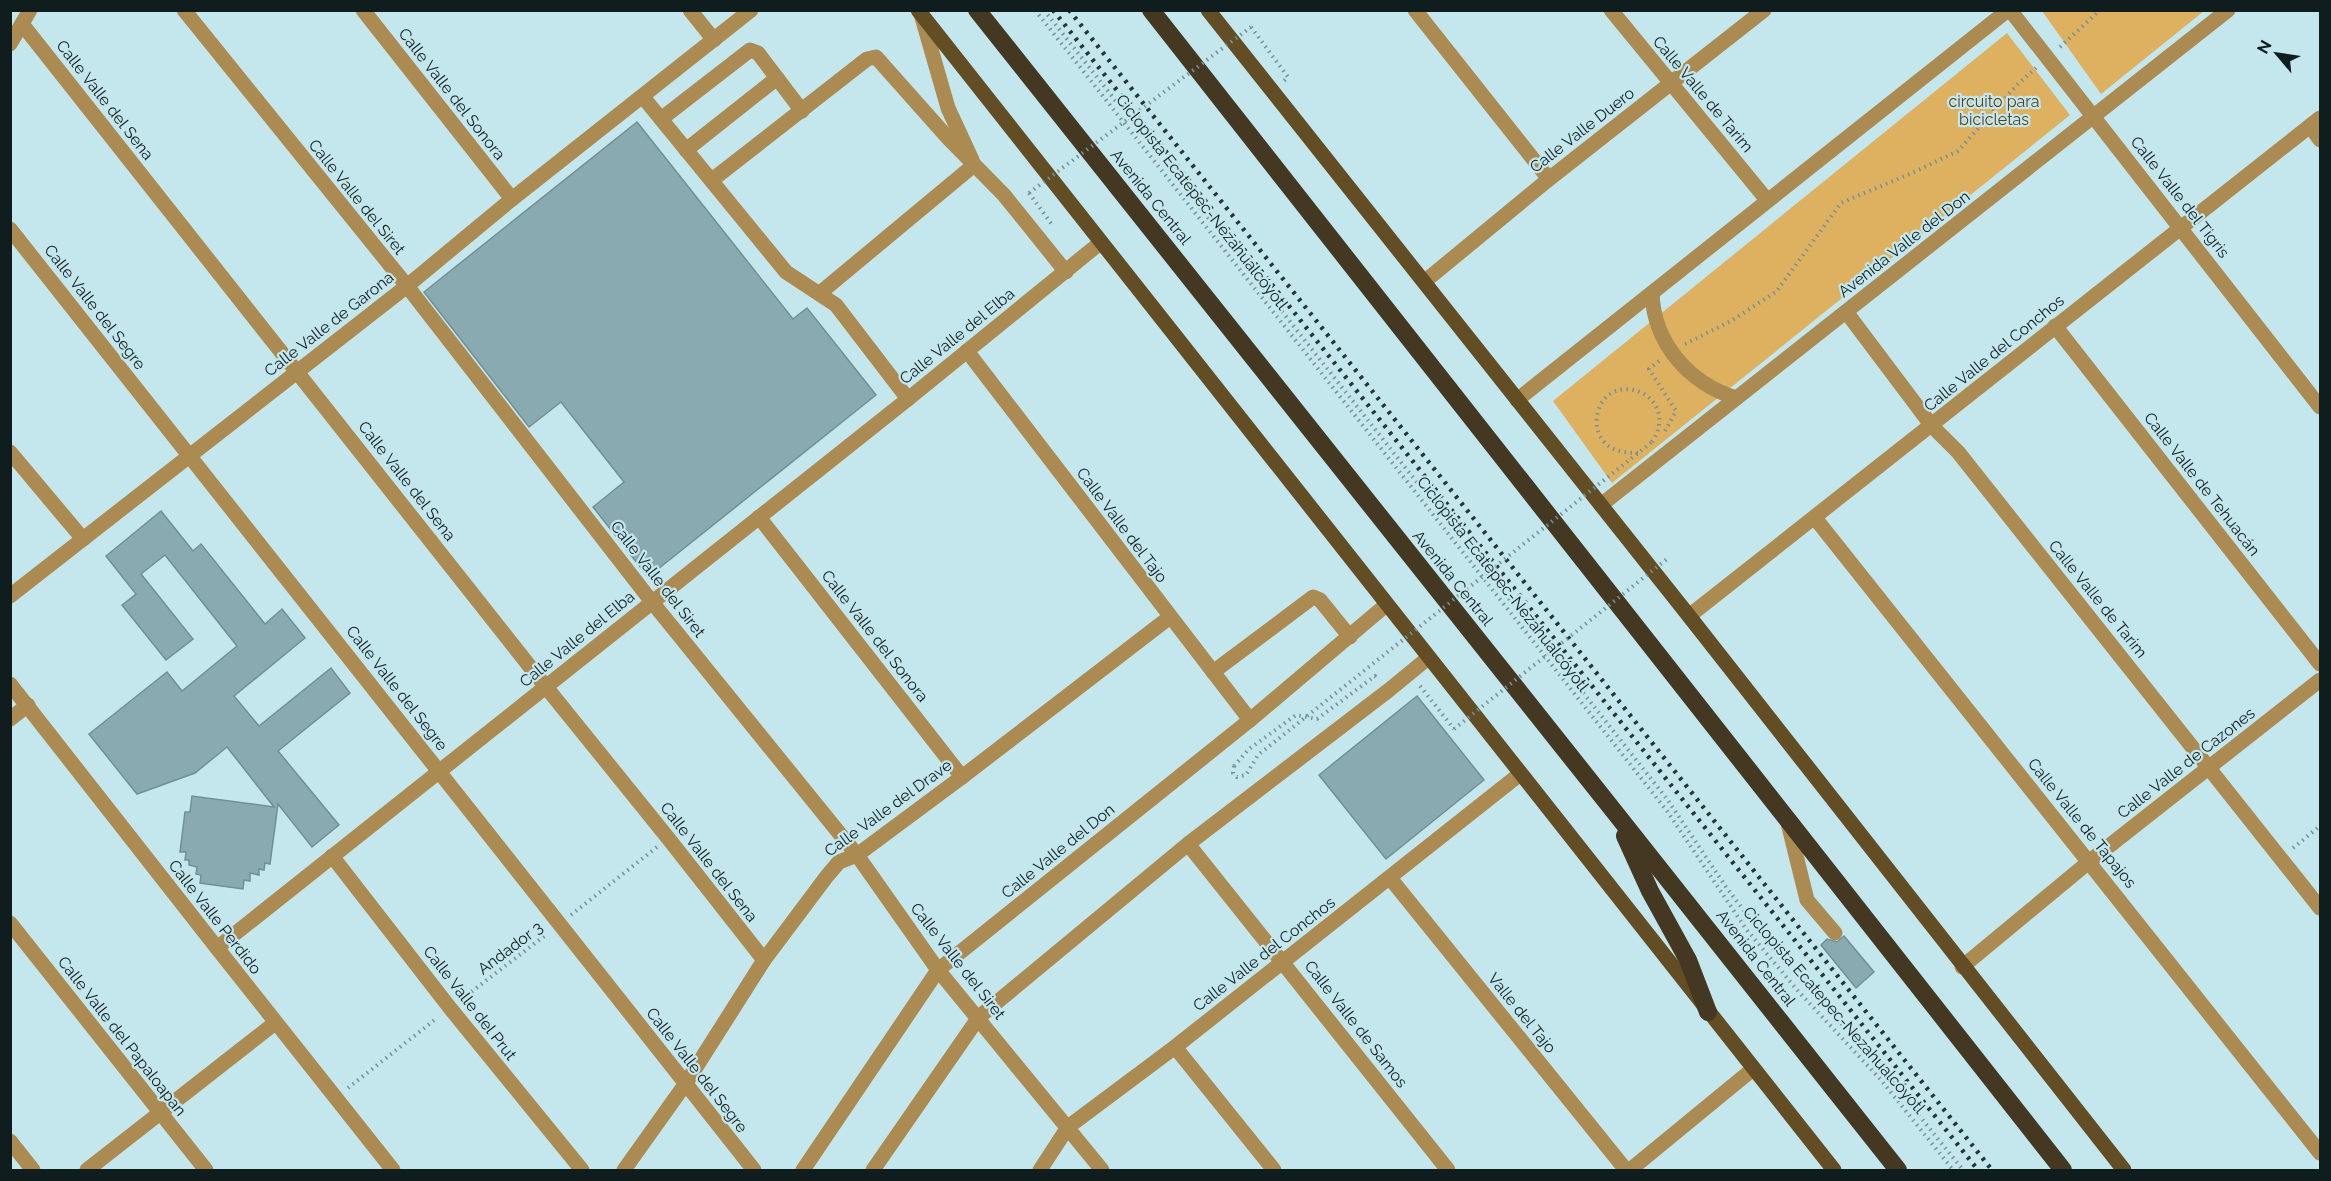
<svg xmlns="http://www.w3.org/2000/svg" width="2331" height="1181" font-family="Raleway,sans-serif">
	<rect width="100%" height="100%" fill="#c4e7ee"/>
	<!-- green -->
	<g fill="#deb160">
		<path d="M2042,11H2204L2101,94Z"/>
		<path d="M2007,33L2070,115L1612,483L1553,401Z"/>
	</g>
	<!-- building -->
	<g fill="#89aab1" stroke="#6f9096" stroke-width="1.5">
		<path d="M637,122L793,319L807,308L876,395L648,577L593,507L624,482L561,402L529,427L424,292Z"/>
		<path d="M161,511L193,551L201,544L265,624L282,609L305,638L234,696L259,726L331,668L350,693L278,751L339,825L312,847L278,804L270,864L265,863L264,870L259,869V875L250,873V881L244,880L243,889L200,883L201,875L196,874L197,867L189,865V860H185L186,852H180L185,812H190L192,796L274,807L227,747L195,773L137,794L89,734L167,672L182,691L237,646L165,555L141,574L193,639L166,660L122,605L136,594L106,556Z"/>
		<path d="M1417,696L1484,780L1386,859L1319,775Z"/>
		<path d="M1844,936L1874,972L1856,988L1821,945L1827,939L1837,942Z"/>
	</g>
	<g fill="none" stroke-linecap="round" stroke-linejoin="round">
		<!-- path -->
		<g stroke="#779196" stroke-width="4" stroke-dasharray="1.5 4.5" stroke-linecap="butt">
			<path d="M1035,10L1667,811L1746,929L1798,991L1881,1080L1953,1170"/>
			<path d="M1044,10L1667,799L1726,887L1773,949L1872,1057L1963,1170"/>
			<path d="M1251,27L1288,77L1284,81"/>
			<path d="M2060,47L2100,10"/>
			<path d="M1029,193L1053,226"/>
			<path d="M1685,344L1731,321L1776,292L1841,203L1912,173L1958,151L2017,85L2036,68"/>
			<path d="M1659,361L1649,369L1676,411L1665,431"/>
			<path d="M1638,453C1622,453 1606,450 1599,434C1596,426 1596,419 1598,411C1612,367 1682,396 1652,442"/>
			<path d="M1420,686L1454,729"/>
			<path d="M1234,766L1249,749L1296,715L1317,719L1375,676L1378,680"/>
			<path d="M2293,848L2320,826"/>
			<path d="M571,915L657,847"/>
			<path d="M462,999L547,934"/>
			<path d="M348,1088L437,1018"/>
		</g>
		<!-- minor -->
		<g stroke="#ac8b53" stroke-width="15">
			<path d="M184,10L407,286L652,602L857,855L938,970L1102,1170"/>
			<path d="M363,10L512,199"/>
			<path d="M690,10L714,40"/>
			<path d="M1415,10L1549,179"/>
			<path d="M1611,10L1767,200"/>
			<path d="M2010,10L2320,407"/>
			<path d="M921,14L948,108L972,160"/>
			<path d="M22,24L546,687L668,838L764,960"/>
			<path d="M10,44L30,10"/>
			<path d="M643,97L786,272L836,305L908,399"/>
			<path d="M661,119L750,50L758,53L777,78"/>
			<path d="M2310,126L2320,140"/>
			<path d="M686,150L777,78L802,111"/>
			<path d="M712,180L867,59L876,57L948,138L1004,195L1066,272"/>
			<path d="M10,229L754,1170"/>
			<path d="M1424,282L1549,179L1764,10"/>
			<path d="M820,293L974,165"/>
			<path d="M1652,293C1654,344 1689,383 1736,398"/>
			<path d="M1847,313L1932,426L1958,452L2320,908"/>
			<path d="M2055,326L2320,664"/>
			<path d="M967,351L1250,720"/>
			<path d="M1517,400L2008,10"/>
			<path d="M10,452L83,539"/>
			<path d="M1601,505L2228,10"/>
			<path d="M759,517L962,777"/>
			<path d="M1815,518L2320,1153"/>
			<path d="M10,596L407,286L512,199L751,10"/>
			<path d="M1689,616L2320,118"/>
			<path d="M1213,672L1313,597L1320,600L1350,637"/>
			<path d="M10,684L217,948L393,1170"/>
			<path d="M10,719L28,705"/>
			<path d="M1788,823L1807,900L1835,933"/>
			<path d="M1188,844L1448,1170"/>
			<path d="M332,856L450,1008L582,1170"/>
			<path d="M1390,878L1626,1170"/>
			<path d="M10,923L206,1170"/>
			<path d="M217,948L908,399L1100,243"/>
			<path d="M1962,967L2090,861L2320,680"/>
			<path d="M1175,1047L1274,1170"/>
			<path d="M10,1141L33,1170"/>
			<path d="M87,1170L275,1023"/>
			<path d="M624,1170L686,1083L764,960L827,876L839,862L857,855L962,777L1170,617"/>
			<path d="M803,1170L938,970L1250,720L1386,605"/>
			<path d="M873,1170L979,1017L1188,844L1389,690L1428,658"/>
			<path d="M1040,1170L1068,1127L1175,1047L1520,774"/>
			<path d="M1630,1170L1753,1069"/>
		</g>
		<!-- major -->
		<g stroke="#634d25" stroke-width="15">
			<path d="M918,10L1834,1170"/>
			<path d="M1208,10L1689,616L2124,1170"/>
		</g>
		<!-- highway -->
		<g stroke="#453823" stroke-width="18">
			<path d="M977,10L1613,810L1898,1170"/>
			<path d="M1151,10L2063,1170"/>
			<path d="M1625,836L1650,891L1688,960L1708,1012"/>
		</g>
		<!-- rail -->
		<g stroke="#253537" stroke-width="4.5" stroke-dasharray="3 6" stroke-linecap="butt">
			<path d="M1053,10L1978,1170"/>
			<path d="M1069,10L1992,1170"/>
		</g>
		<!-- path-bridge -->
		<g stroke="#779196" stroke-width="4" stroke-dasharray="1.5 4.5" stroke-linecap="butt">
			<path d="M1029,193L1251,27"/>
			<path d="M1454,729L1667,559"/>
			<path d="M1234,766L1233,773L1237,777L1246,775L1258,755L1652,442"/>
		</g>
	</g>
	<g text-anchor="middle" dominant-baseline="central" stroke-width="4.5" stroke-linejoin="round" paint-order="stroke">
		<!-- street labels -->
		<g font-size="16" fill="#101d1f" stroke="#c4e7ee">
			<text transform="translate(452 94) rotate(52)">Calle Valle del Sonora</text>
			<text transform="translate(1703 94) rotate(50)">Calle Valle de Tarim</text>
			<text transform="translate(105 100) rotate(52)">Calle Valle del Sena</text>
			<text transform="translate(1582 130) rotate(-38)">Calle Valle Duero</text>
			<text transform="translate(357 197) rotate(51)">Calle Valle del Siret</text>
			<text transform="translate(1151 197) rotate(51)">Avenida Central</text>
			<text transform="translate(2180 197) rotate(52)">Calle Valle del Tigris</text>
			<text transform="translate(1202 202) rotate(52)">Ciclopista Ecatepec-Nezahualcóyotl</text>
			<text transform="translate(1904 244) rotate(-38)">Avenida Valle del Don</text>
			<text transform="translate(95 307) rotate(52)">Calle Valle del Segre</text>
			<text transform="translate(329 324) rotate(-38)">Calle Valle de Garona</text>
			<text transform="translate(957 336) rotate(-39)">Calle Valle del Elba</text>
			<text transform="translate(1994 353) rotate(-39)">Calle Valle del Conchos</text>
			<text transform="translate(407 481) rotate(52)">Calle Valle del Sena</text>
			<text transform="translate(2202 484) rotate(52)">Calle Valle de Tehuacán</text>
			<text transform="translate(1122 525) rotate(53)">Calle Valle del Tajo</text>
			<text transform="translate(1453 578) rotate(51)">Avenida Central</text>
			<text transform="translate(658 579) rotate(52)">Calle Valle del Siret</text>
			<text transform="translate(1503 584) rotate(52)">Ciclopista Ecatepec-Nezahualcóyotl</text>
			<text transform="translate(2098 599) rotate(51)">Calle Valle de Tarim</text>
			<text transform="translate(875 636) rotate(52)">Calle Valle del Sonora</text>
			<text transform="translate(577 639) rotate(-39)">Calle Valle del Elba</text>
			<text transform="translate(397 688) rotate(52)">Calle Valle del Segre</text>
			<text transform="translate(2186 763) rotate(-38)">Calle Valle de Cazones</text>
			<text transform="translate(888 808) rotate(-36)">Calle Valle del Drave</text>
			<text transform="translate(2082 823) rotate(51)">Calle Valle de Tapajos</text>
			<text transform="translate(1058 851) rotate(-39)">Calle Valle del Don</text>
			<text transform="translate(709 862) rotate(52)">Calle Valle del Sena</text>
			<text transform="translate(215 917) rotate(52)">Calle Valle Perdido</text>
			<text transform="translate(510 948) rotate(-37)">Andador 3</text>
			<text transform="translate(1264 954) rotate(-38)">Calle Valle del Conchos</text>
			<text transform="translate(1756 958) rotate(52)">Avenida Central</text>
			<text transform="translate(958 961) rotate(52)">Calle Valle del Siret</text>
			<text transform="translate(470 1003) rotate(52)">Calle Valle del Prut</text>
			<text transform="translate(1834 1010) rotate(49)">Ciclopista Ecatepec-Nezahualcóyotl</text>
			<text transform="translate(1522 1013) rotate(51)">Valle del Tajo</text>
			<text transform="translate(1356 1024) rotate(52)">Calle Valle de Samos</text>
			<text transform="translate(122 1036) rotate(52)">Calle Valle del Papaloapan</text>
			<text transform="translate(697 1070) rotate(52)">Calle Valle del Segre</text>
		</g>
		<!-- park labels -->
		<g font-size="16" fill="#543f17" stroke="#c4e7ee">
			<text x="1994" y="101">circuito para<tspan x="1994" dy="18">bicicletas</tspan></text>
		</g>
	</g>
	<!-- border -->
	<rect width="2331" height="1181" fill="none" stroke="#101d1f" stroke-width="24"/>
	<!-- north arrow -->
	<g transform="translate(2277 54) rotate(299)" stroke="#c4e7ee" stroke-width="4.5" paint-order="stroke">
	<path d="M0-4.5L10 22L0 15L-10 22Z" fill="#101d1f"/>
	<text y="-9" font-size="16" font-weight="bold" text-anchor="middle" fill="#101d1f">N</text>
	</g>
</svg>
